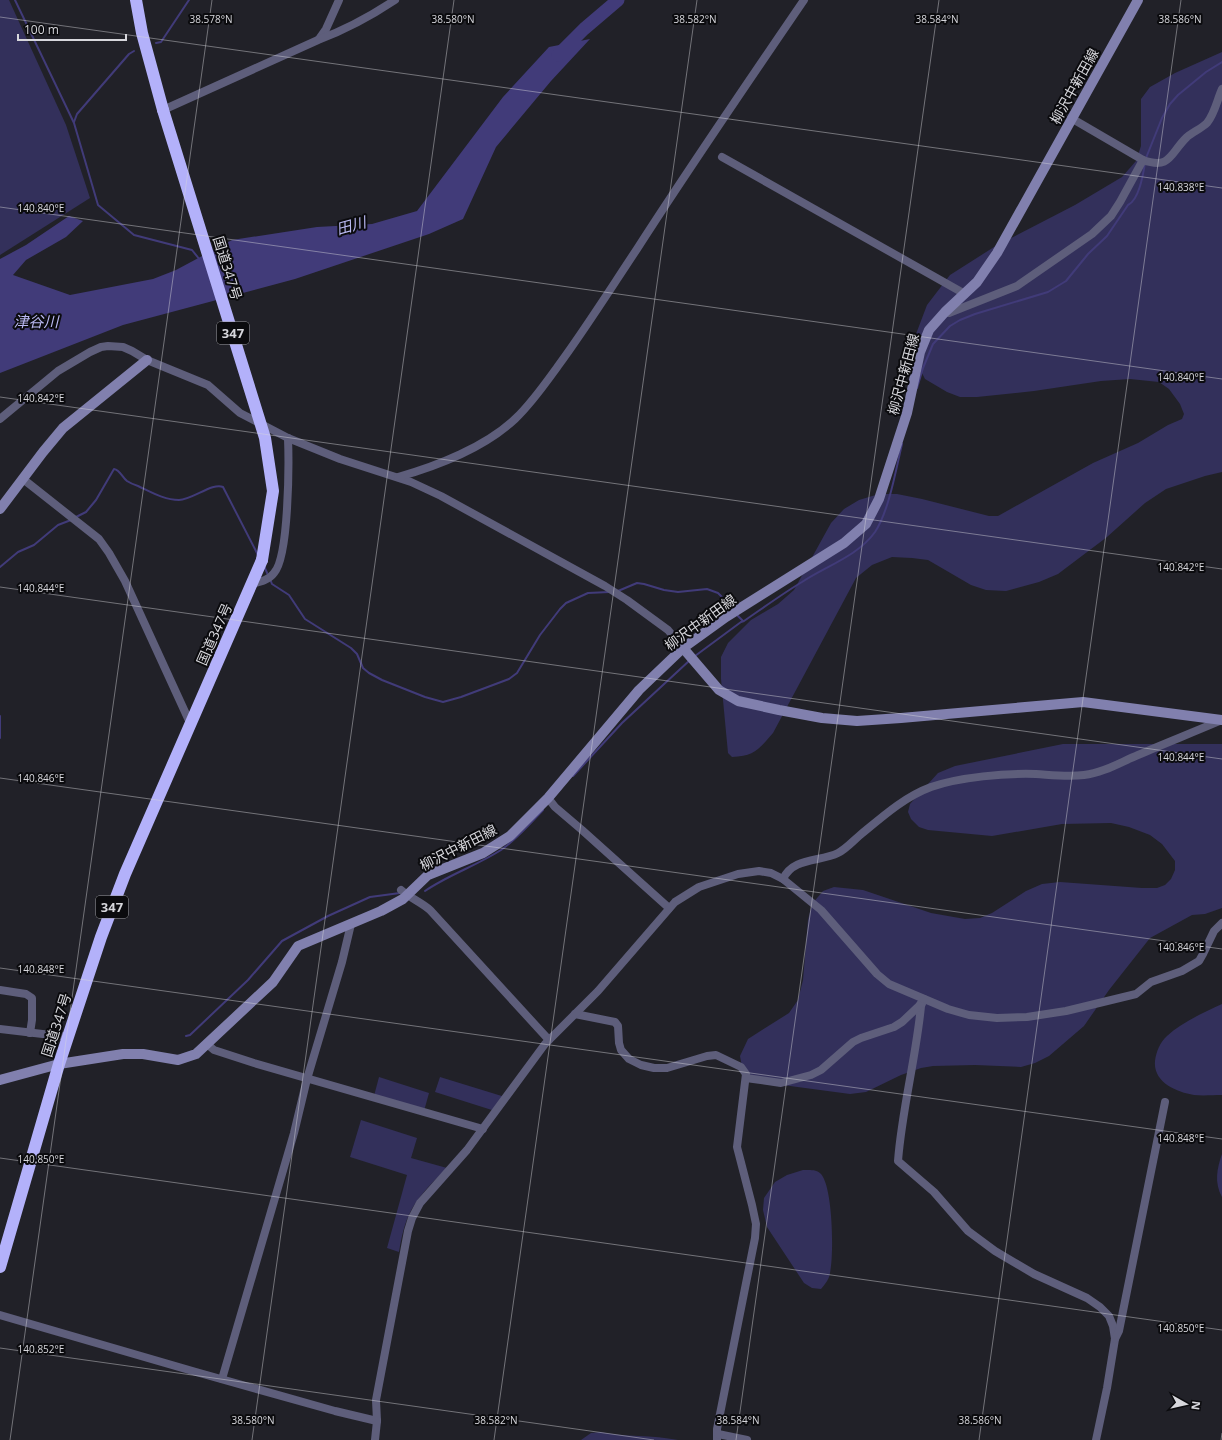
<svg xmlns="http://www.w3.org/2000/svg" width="1222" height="1440" font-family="'Open Sans','Noto Sans JP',sans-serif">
	<rect width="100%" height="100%" fill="#212128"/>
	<!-- green -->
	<g fill="#33305b">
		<path d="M0,0H9L66,125L90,198L0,255Z"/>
		<path d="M1222,52V472L1205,476L1166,489L1145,503L1107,537L1058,574L1039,582L1006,591L986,590L971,585L928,560L912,558L892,557L872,565L856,578L773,733C759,749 755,756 732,757L728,753L721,679V657L728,643L751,620L778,604L794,590L831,523L844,509L859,500L879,494H897L922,499L989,516H998L1093,463L1138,443L1168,425L1182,419L1184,414L1180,404L1169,389L1159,382L1130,379L1101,381L1034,391L977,397H960L947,392L925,379L915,359L916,334L927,305L950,275L994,247L1075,205L1122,177L1136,161L1141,146V99L1150,87L1175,73Z"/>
		<path d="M1063,744H1222V908L1205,914L1192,915L1150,938L1109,990L1084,1026L1049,1056L1035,1063L1021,1067L975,1065L933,1066L921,1068L901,1075L866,1092L850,1094L752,1081L742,1067L740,1056L748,1039L789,1013L798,1000L803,980L808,920L812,904L823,891L834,887L863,890L931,913L965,919L980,918L992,913L1026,891L1042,884L1060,882L1142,888H1157L1165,885L1171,879L1175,870V861L1162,844L1150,835L1129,827L1111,823L1062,824L992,836L928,830L919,827L911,819L908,812L910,804L938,773L955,766Z"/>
		<path d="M1222,1004V1095C1213,1095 1203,1096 1194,1095C1176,1092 1153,1082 1155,1061C1156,1052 1160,1042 1167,1036C1182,1022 1203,1013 1222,1004Z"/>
		<path d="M379,1077L429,1093L424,1111L374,1096Z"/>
		<path d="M440,1077L505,1097L495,1111L435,1092Z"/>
		<path d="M361,1120L417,1138L411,1158L447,1168C417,1198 406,1208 399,1252L387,1248L407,1175L350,1157Z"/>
		<path d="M1222,1154V1197C1214,1183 1217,1168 1222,1154Z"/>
		<path d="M803,1170C809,1170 817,1169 821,1174C833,1188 834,1254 830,1273C829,1280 825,1284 821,1289L812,1288L804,1283L767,1227L763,1210L764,1198L775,1182L787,1175Z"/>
		<path d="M600,1432C626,1437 652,1435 678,1440H581L591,1433Z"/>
	</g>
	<!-- water -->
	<path fill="#413b79" d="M590,39L551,81L496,147L463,219L429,234L295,279L123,325L0,373V259L26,245L69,216L83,221L66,237L26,260L13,275L70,295L153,279L176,270L232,240L317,227L372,224L417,211L503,97L549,47Z"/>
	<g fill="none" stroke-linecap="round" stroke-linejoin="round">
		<!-- stream -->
		<g stroke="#413b79" stroke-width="2">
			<path d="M15,0L74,123L98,205L134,235L192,250L200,260"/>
			<path d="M156,43L161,42L189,0"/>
			<path d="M74,122L77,114L129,54L134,51"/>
			<path d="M1146,158L1162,118L1170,104L1178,95L1206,72L1222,62"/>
			<path d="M917,388L923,368L933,344L950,326L960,320L975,314L1048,292L1066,281L1088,254L1107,236L1128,205C1139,200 1143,175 1145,163"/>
			<path d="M76,517L86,512L96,500L114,469C120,470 122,477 127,481C130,483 135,485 138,486C151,492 164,500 179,500C192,500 213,482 223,487L258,555"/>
			<path d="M264,566L268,575"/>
			<path d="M0,567L18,552L34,545L58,525L71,520"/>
			<path d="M270,579L272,584L289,595L305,619L351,648L357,654L363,668L369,673L382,680L425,697L443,702L461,697L509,679L517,673L540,635L560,609L566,603L588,593L609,592"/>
			<path d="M618,591L637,583L644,584L664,590L678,592L707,589L718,593L724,599L732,609"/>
			<path d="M736,614L743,621"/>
			<path d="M695,656L741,622L744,621C763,608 782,594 802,582C826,566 858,556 875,532C889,511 896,469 902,444"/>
			<path d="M0,716V738"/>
			<path d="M573,776L622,723L690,660"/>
			<path d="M425,891C448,875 476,866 501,850C517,839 530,824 543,810"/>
			<path d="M186,1036L190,1035L248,980L282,941L328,916L370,897L400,893"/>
		</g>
		<!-- river -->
		<path stroke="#413b79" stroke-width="13" d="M558,55L584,29L618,0"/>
		<!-- street -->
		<g stroke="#5e5e7b" stroke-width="8">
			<path d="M319,39L326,29L339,0"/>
			<path d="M163,110L318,40C345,30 371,16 395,0"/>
			<path d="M1071,118L1143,160C1171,170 1170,153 1187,137C1193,132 1202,128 1207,123C1215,113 1217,100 1222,89"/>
			<path d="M722,157L965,294"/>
			<path d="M945,312L949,313L1017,286L1092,234L1111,216L1120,202L1143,160"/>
			<path d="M0,419L58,371L90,352L101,347L108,346L123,347L132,351L147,360L208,385L240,413L288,438L340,459L411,482L441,496L605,586L627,600L668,630L683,648"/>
			<path d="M398,477C437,466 485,447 515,419C531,404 545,384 558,366C586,328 611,288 637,249C691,165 748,82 804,0"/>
			<path d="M23,479L99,539L109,553L125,581L191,725"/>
			<path d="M252,584C260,582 269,580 274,573C289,557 289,463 288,438"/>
			<path d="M548,798L555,807L582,830L669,908"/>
			<path d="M783,879C793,857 820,862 838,853C846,849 853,841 859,836C882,817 904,797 931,787C960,777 1006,773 1036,774C1052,775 1068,777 1084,775C1103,773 1121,762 1138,755C1166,743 1194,732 1222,720"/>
			<path d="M401,890C410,898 421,902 430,910L549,1040"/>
			<path d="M0,990L26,994L32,998V1020L30,1033"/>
			<path d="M924,999L921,1006C916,1058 902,1109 898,1161L934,1192L968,1231L995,1251L1034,1274L1087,1298L1100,1307L1109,1316L1113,1326L1115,1339L1107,1388L1096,1440"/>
			<path d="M575,1014L615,1022L618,1026L619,1043L621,1050L629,1059L641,1065L654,1068H667L707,1056L716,1055L741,1067L746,1074L737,1147L752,1205L756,1224L755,1238L717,1429V1440"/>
			<path d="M0,1029L68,1037"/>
			<path d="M207,1044L214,1050L254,1063L483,1129"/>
			<path d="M746,1078L781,1083L811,1075L821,1070L853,1042L861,1038L894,1027L902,1022L919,1006L921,1003"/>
			<path d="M0,1315L196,1372L335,1411L377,1421"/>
			<path d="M1115,1339L1119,1331L1165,1102"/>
			<path d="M222,1379L294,1133L307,1079L342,962L351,924"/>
			<path d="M718,1434L747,1440"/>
			<path d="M375,1440L377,1421L376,1400L408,1231L412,1218L420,1203L467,1150L545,1044L598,991L675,902L699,887L738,874L759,871L771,873L783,879L821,910L877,974L889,984L948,1009L969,1015L997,1018L1027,1017L1066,1011L1136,994L1151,982L1182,971L1199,961L1203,954L1214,931L1222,923"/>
		</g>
		<!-- secondary -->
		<g stroke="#8180ae" stroke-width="10">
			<path d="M0,509L43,452L63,428L147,360"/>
			<path d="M683,648L719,690L738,701L779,710L822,718L857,721L901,718L1083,702L1222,720"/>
			<path d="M0,1080L59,1064L123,1054H143L178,1060L196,1054L273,982L298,946L381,911L403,899L428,875L483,853L510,836L548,798L639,690L683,648L726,617L844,543L866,524L879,499L907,413L920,352L929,330L945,312L977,282L997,253L1138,0"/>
		</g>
		<!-- highway -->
		<g stroke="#b3b1fa" stroke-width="12">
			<path d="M136,0L142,33L163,110"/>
			<path d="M0,1267L59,1064L101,937L125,874L262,560"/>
		</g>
		<!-- highway-bridge -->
		<path stroke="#b3b1fa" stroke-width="12" d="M163,110L265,438L273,491L262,560"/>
	</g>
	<!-- ticks -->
	<path fill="none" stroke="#d7d7dc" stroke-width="1" stroke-opacity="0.45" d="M0,17L1222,188M0,207L1222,379M0,397L1222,569M0,587L1222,759M0,778L1222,949M0,968L1222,1139M0,1158L1222,1330M0,1348L654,1440M10,1440L212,0M252,1440L454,0M494,1440L697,0M736,1440L939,0M979,1440L1181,0M1221,1440L1222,1433"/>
	<g text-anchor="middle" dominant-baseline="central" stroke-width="4" stroke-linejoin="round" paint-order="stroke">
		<!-- shield labels -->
		<g fill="#0b0b0e" stroke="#9a9a9e" stroke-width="1">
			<rect x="217" y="322" width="32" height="22" rx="3"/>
			<rect x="96" y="896" width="32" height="22" rx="3"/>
		</g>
		<g font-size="13" font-weight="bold" fill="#d7d7dc">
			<text x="233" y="333">347</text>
			<text x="112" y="907">347</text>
		</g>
		<!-- street labels -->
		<g font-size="14" fill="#d7d7dc" stroke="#0b0b0e">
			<text transform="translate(1074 86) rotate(-61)">柳沢中新田線</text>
			<text transform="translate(228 268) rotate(73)">国道347号</text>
			<text transform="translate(903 374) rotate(-75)">柳沢中新田線</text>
			<text transform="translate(700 622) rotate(-36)">柳沢中新田線</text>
			<text transform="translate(214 634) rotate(-66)">国道347号</text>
			<text transform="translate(458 847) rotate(-27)">柳沢中新田線</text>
			<text transform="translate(56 1025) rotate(-72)">国道347号</text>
		</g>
		<!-- water labels -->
		<g font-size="15" font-style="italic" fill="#bab9f2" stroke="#0b0b0e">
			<text transform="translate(351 225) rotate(-15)">田川</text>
			<text x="36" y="321">津谷川</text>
		</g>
	</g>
	<g font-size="10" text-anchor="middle" fill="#d7d7dc" stroke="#0b0b0e" stroke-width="4" stroke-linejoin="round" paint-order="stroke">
		<text x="211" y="23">38.578°N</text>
		<text x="453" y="23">38.580°N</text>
		<text x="695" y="23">38.582°N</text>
		<text x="937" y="23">38.584°N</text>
		<text x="1180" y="23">38.586°N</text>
		<text x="1181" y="191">140.838°E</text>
		<text x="41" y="212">140.840°E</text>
		<text x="1181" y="381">140.840°E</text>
		<text x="41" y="402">140.842°E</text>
		<text x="1181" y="571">140.842°E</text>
		<text x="41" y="592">140.844°E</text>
		<text x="1181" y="761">140.844°E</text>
		<text x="41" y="782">140.846°E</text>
		<text x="1181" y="951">140.846°E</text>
		<text x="41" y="973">140.848°E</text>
		<text x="1181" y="1142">140.848°E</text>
		<text x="41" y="1163">140.850°E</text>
		<text x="1181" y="1332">140.850°E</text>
		<text x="41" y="1353">140.852°E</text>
		<text x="253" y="1424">38.580°N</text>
		<text x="496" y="1424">38.582°N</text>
		<text x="738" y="1424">38.584°N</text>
		<text x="980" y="1424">38.586°N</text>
	</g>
	<!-- north arrow -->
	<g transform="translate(1186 1404) rotate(98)" stroke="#0b0b0e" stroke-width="3" paint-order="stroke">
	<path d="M0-3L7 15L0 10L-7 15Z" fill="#d7d7dc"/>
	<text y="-6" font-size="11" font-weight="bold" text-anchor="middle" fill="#d7d7dc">N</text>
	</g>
	<!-- scale -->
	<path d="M18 34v6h108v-6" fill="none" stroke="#d7d7dc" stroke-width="2"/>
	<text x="24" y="34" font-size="12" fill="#d7d7dc" stroke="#0b0b0e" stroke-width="3" paint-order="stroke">100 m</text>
</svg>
